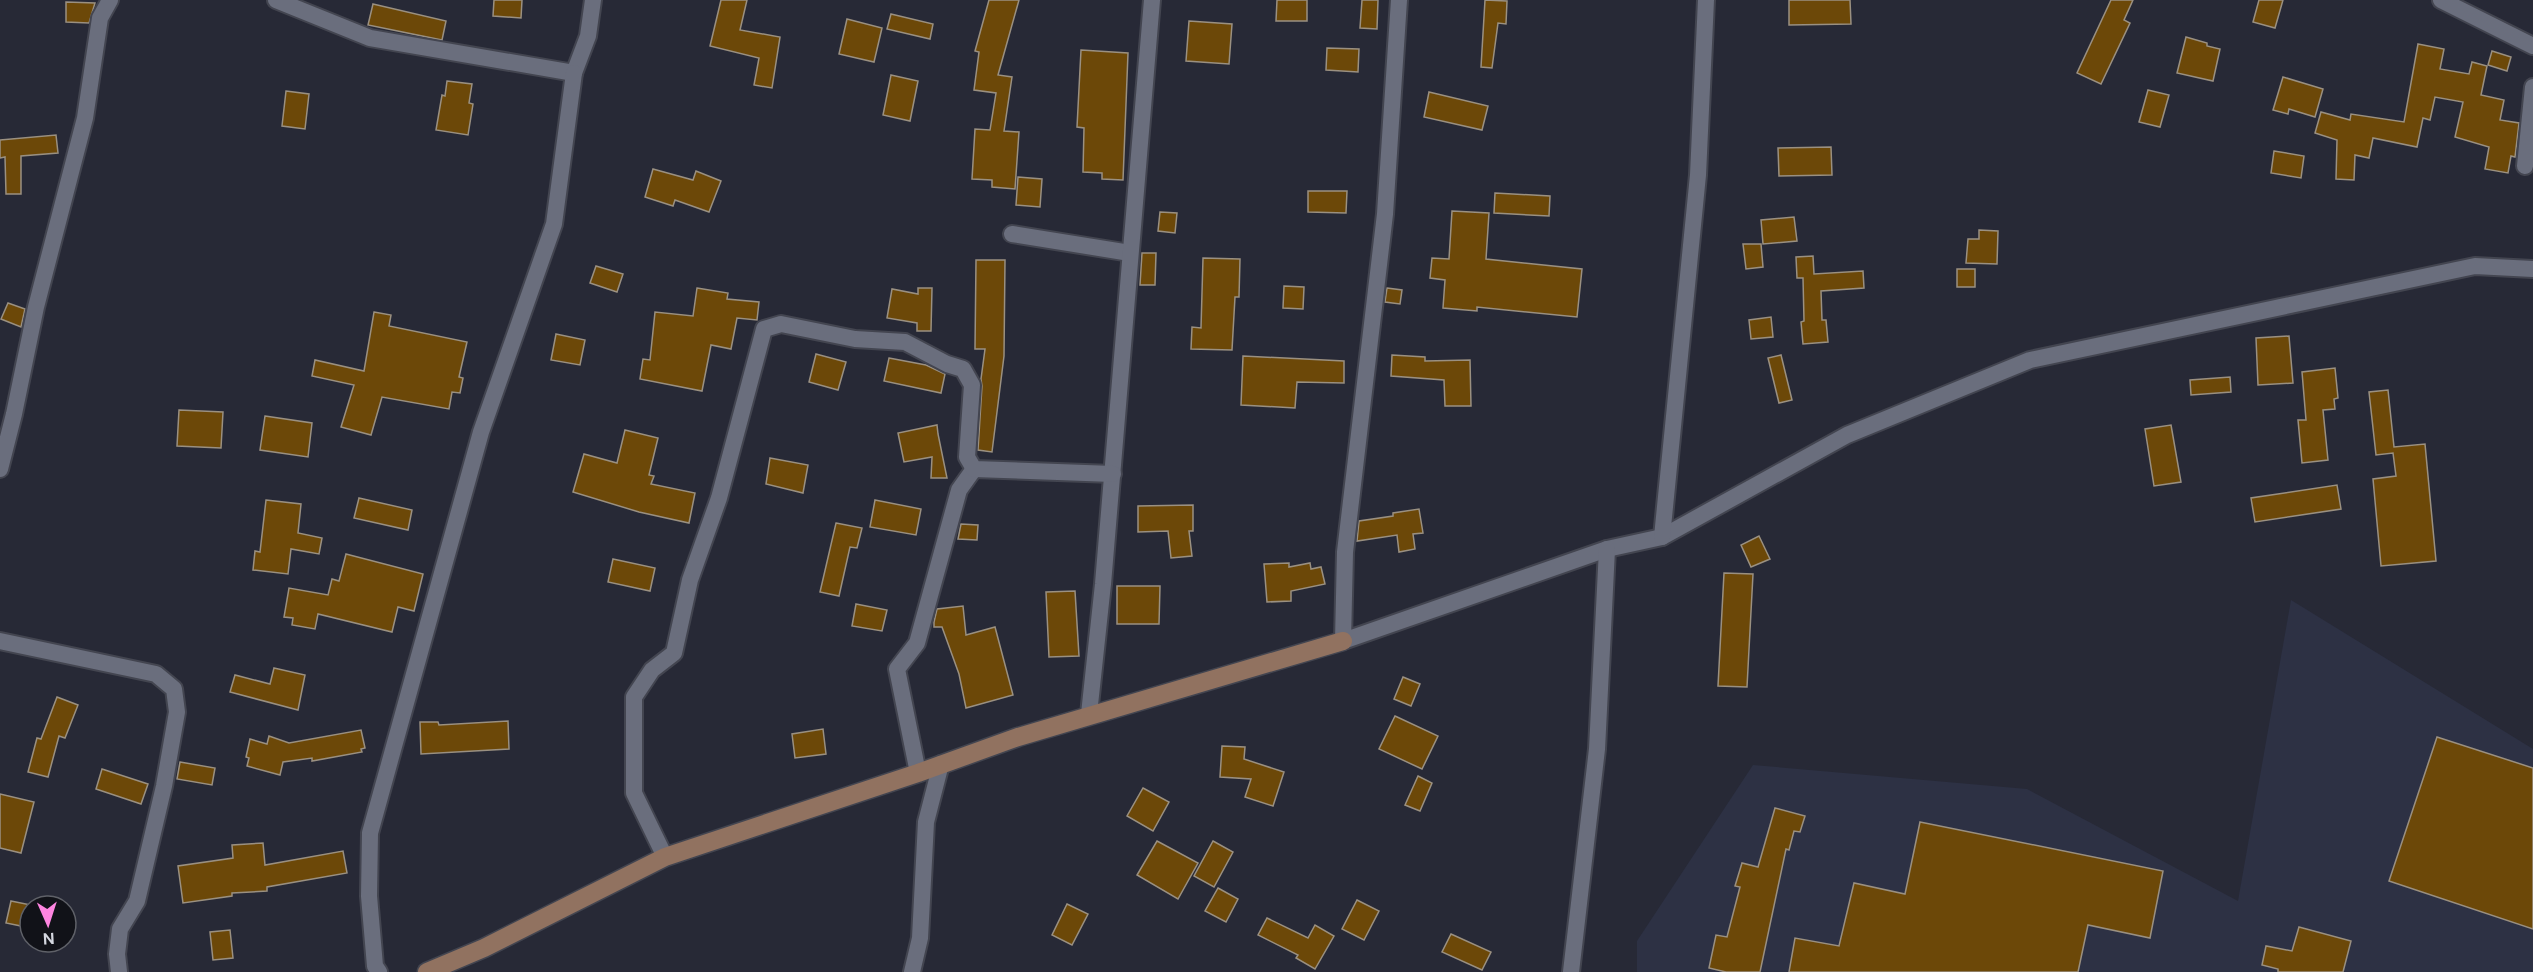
<svg xmlns="http://www.w3.org/2000/svg" width="2533" height="972" font-family="'DM Sans',sans-serif">
	<rect width="100%" height="100%" fill="#272936"/>
	<!-- built -->
	<path fill="#2d3144" d="M2291,600L2533,749V972H1637V941L1753,765L2027,789L2238,901Z"/>
	<!-- building -->
	<g fill="#6c4808" stroke="#9a9081" stroke-width="1.5">
		<path d="M494,0H522L521,18L493,16Z"/>
		<path d="M721,0H747L740,30L780,37L772,88L754,85L759,58L710,46Z"/>
		<path d="M989,0H1019L998,75L1012,77L1004,131L1019,132L1015,189L992,187V180L972,179L975,129L990,130L996,93L974,90L979,52L975,51Z"/>
		<path d="M1277,0H1307V21H1276Z"/>
		<path d="M1362,0H1378L1377,29L1360,28Z"/>
		<path d="M1485,0L1507,1L1506,24L1498,23L1492,68L1481,67Z"/>
		<path d="M1789,0H1850L1851,24L1789,25Z"/>
		<path d="M2111,0H2133L2124,20L2130,23L2101,84L2077,73Z"/>
		<path d="M2259,0H2283L2275,28L2253,22Z"/>
		<path d="M66,2L95,3L89,23L66,22Z"/>
		<path d="M373,4L446,21L442,40L368,25Z"/>
		<path d="M891,14L933,24L930,39L887,29Z"/>
		<path d="M847,19L882,28L874,62L839,54Z"/>
		<path d="M1189,21L1232,24L1229,64L1186,61Z"/>
		<path d="M2186,37L2207,43V46L2220,49L2213,81L2177,73Z"/>
		<path d="M2418,44L2444,49L2440,69L2469,74L2472,62L2487,66L2481,95L2504,100L2500,120L2519,123L2515,157L2511,156L2508,173L2485,169L2489,147L2455,137L2463,102L2435,97L2430,120L2423,118L2417,147L2373,138L2369,158L2355,155L2354,180L2336,179L2337,140L2315,133L2321,112L2350,120L2351,114L2404,122Z"/>
		<path d="M1327,48L1359,49L1358,72L1326,70Z"/>
		<path d="M1081,50L1128,53L1123,180L1102,179V173L1083,172L1084,128L1077,127Z"/>
		<path d="M2492,51L2511,57L2507,71L2488,65Z"/>
		<path d="M891,75L918,81L910,121L883,115Z"/>
		<path d="M2283,77L2323,89L2315,117L2289,109L2288,114L2273,110Z"/>
		<path d="M447,81L472,84L469,103L473,104L468,135L436,130L442,95L445,96Z"/>
		<path d="M2148,90L2169,95L2160,127L2139,122Z"/>
		<path d="M286,91L309,94L305,129L282,126Z"/>
		<path d="M1429,92L1488,106L1482,130L1424,117Z"/>
		<path d="M56,135L58,153L21,156V194H6L5,157L0,158V140Z"/>
		<path d="M1831,147L1832,175L1779,176L1778,148Z"/>
		<path d="M2274,151L2304,156L2301,178L2271,173Z"/>
		<path d="M653,169L693,180L696,171L721,181L709,212L675,200L673,206L645,197Z"/>
		<path d="M1018,177L1042,179L1040,207L1016,205Z"/>
		<path d="M1308,191H1347L1346,213L1308,212Z"/>
		<path d="M1495,193L1550,196L1549,216L1494,213Z"/>
		<path d="M1452,211L1489,213L1486,259L1582,269L1577,317L1477,307V311L1443,308L1445,280L1430,278L1432,258L1449,259Z"/>
		<path d="M1160,212L1177,213L1175,233L1158,231Z"/>
		<path d="M1794,217L1797,241L1763,244L1761,220Z"/>
		<path d="M1979,230L1998,231L1997,264L1966,263L1968,239H1979Z"/>
		<path d="M1743,244H1761L1763,267L1746,269Z"/>
		<path d="M1142,253H1156L1155,285H1140Z"/>
		<path d="M1813,256L1814,274L1863,271L1864,288L1821,291L1822,320H1826L1828,342L1803,344L1801,322L1804,321L1803,278H1797L1796,257Z"/>
		<path d="M1203,258L1240,259L1239,297H1235L1232,350L1191,349L1192,327L1201,328Z"/>
		<path d="M976,260H1005L1004,356L992,452L978,450L982,386L981,379L985,349H975Z"/>
		<path d="M596,266L623,274L617,292L590,283Z"/>
		<rect x="1957" y="269" width="18" height="18"/>
		<path d="M1284,286L1304,287L1303,309L1283,308Z"/>
		<path d="M697,288L728,293L727,299L759,302L757,320L737,318L731,349L711,345L702,391L640,379L643,359L650,360L655,312L693,316Z"/>
		<path d="M918,288H932L931,331H917V323L887,318L892,289L918,294Z"/>
		<path d="M1387,288L1402,290L1400,304L1385,302Z"/>
		<path d="M8,303L25,309L21,327L1,319Z"/>
		<path d="M374,312L391,315L389,326L467,342L459,377L463,378L460,393L452,392L449,409L382,397L371,435L341,427L354,385L312,376L315,360L364,371Z"/>
		<path d="M1771,317L1773,337L1751,339L1749,320Z"/>
		<path d="M556,334L585,340L580,365L551,360Z"/>
		<path d="M2289,336L2293,383L2258,385L2256,338Z"/>
		<path d="M816,354L846,362L838,390L809,382Z"/>
		<path d="M1392,355L1425,357V361L1470,360L1471,406H1445L1444,380L1391,376Z"/>
		<path d="M1781,355L1792,400L1779,403L1768,358Z"/>
		<path d="M1243,356L1344,361V383L1297,382L1295,408L1241,405Z"/>
		<path d="M889,358L926,365L945,374L941,393L884,381Z"/>
		<path d="M2335,368L2338,398L2334,399L2335,409L2323,410L2328,460L2302,463L2298,420H2306L2302,372Z"/>
		<path d="M2230,377L2231,392L2191,395L2190,380Z"/>
		<path d="M2388,390L2394,447L2425,444L2436,561L2381,566L2373,479L2396,476L2393,453L2376,455L2369,392Z"/>
		<path d="M179,410L223,412L221,448L177,446Z"/>
		<path d="M265,416L312,423L308,457L260,450Z"/>
		<path d="M937,425L938,434L947,478H931L932,457L904,462L898,433Z"/>
		<path d="M2171,425L2181,482L2154,486L2145,429Z"/>
		<path d="M625,430L658,438L649,475L654,476L651,484L695,493L689,523L639,512L573,492L584,454L617,463Z"/>
		<path d="M770,458L808,465L803,493L766,484Z"/>
		<path d="M2337,485L2341,509L2255,522L2251,498Z"/>
		<path d="M359,498L412,510L408,530L354,518Z"/>
		<path d="M266,500L301,504L298,533L322,538L319,554L291,549L288,574L253,570L255,551L260,552Z"/>
		<path d="M875,500L921,509L916,535L870,527Z"/>
		<path d="M1193,505V531H1189L1192,556L1171,558L1168,531L1138,532V506Z"/>
		<path d="M1419,509L1423,533L1413,534L1415,549L1399,552L1397,535L1357,541L1359,521L1393,516V513Z"/>
		<path d="M836,523L862,528L857,548L850,547L839,596L820,592Z"/>
		<path d="M961,524L978,525L977,540L958,539Z"/>
		<path d="M1759,536L1770,559L1751,567L1741,545Z"/>
		<path d="M346,554L423,574L414,611L398,607L392,632L318,614L315,629L292,625L293,618L284,617L289,588L328,595L332,579L339,581Z"/>
		<path d="M613,559L655,568L650,591L608,582Z"/>
		<path d="M1289,563V567L1310,563L1311,569L1321,567L1325,584L1291,591V601L1267,602L1264,564Z"/>
		<path d="M1724,573L1753,574L1747,687L1718,686Z"/>
		<path d="M1117,586H1160L1159,624H1117Z"/>
		<path d="M1075,591L1079,656L1049,657L1046,592Z"/>
		<path d="M856,604L887,610L882,631L852,626Z"/>
		<path d="M963,606L966,635L995,627L1013,695L966,708L959,674L942,627H934V622L937,609Z"/>
		<path d="M274,668L305,675L298,710L230,692L235,675L270,684Z"/>
		<path d="M1403,677L1420,684L1411,706L1394,699Z"/>
		<path d="M57,697L78,705L65,738L59,736L48,777L28,772L37,738L41,739Z"/>
		<path d="M1395,716L1438,736L1422,769L1379,749Z"/>
		<path d="M508,721L509,749L421,754L420,722H438L439,725Z"/>
		<path d="M823,729L826,754L795,758L792,734Z"/>
		<path d="M361,730L365,748L361,749L362,752L312,761V758L283,762L280,775L247,766L249,758L246,757L250,739L267,744L269,736L289,743Z"/>
		<path d="M2437,737L2533,768V929L2389,881Z"/>
		<path d="M1222,746L1245,747L1244,759L1284,772L1273,806L1245,797L1251,779L1220,777Z"/>
		<path d="M180,762L215,768L212,785L177,779Z"/>
		<path d="M102,769L148,784L141,804L96,789Z"/>
		<path d="M1418,776L1432,783L1420,811L1405,805Z"/>
		<path d="M1143,788L1169,802L1153,831L1127,816Z"/>
		<path d="M0,794L34,802L21,853L0,848Z"/>
		<path d="M1775,808L1805,816L1800,832L1794,831L1789,850L1786,849L1760,972H1726L1709,968L1716,935L1727,937L1740,887L1735,886L1742,863L1758,867Z"/>
		<path d="M1920,822L2163,871L2150,938L2088,925L2078,972H1789L1795,938L1839,946L1854,883L1905,894Z"/>
		<path d="M1157,841L1198,863L1178,899L1137,875Z"/>
		<path d="M1213,841L1233,852L1214,887L1194,876Z"/>
		<path d="M263,843L265,865L343,851L347,873L267,887V891L232,893V896L183,903L178,866L233,858L232,845Z"/>
		<path d="M1218,888L1238,899L1226,922L1205,911Z"/>
		<path d="M1357,900L1379,911L1364,940L1342,929Z"/>
		<path d="M11,901L31,905L26,927L6,923Z"/>
		<path d="M1067,904L1088,914L1072,945L1052,935Z"/>
		<path d="M1267,918L1308,938L1315,925L1334,936L1315,969L1296,958L1298,955L1258,935Z"/>
		<path d="M2299,927L2351,941L2343,972H2278V969L2262,965L2266,946L2292,951Z"/>
		<path d="M230,930L233,958L213,960L210,932Z"/>
		<path d="M1451,934L1491,952L1482,970L1442,952Z"/>
	</g>
	<g fill="none" stroke-linecap="round" stroke-linejoin="round">
		<defs>
			<g id="street">
				<path d="M276,0L370,38L574,73L588,36L593,0"/>
				<path d="M1399,0L1385,214L1345,552L1343,641L1607,549L1662,537L1847,435L2030,360L2475,266L2533,269"/>
				<path d="M2441,0L2533,46"/>
				<path d="M2525,166L2533,87"/>
				<path d="M1012,234L1130,253"/>
				<path d="M0,469L14,414L36,307L85,118L100,18L110,0"/>
				<path d="M1662,537L1698,175L1706,0"/>
				<path d="M0,641L156,674L174,689L177,712L164,786L137,901L120,929L117,954L119,972"/>
				<path d="M1089,714L1103,584L1152,0"/>
				<path d="M918,773L897,669L917,643L959,490L974,469"/>
				<path d="M665,857L634,793V697L652,670L674,653L690,580L719,498L764,329L781,324L855,339L905,342L947,364L963,369L972,385L967,457L974,469L1113,474"/>
				<path d="M379,972L375,966L369,896L370,833L481,432L554,224L574,73"/>
				<path d="M912,972L920,938L926,822L941,764"/>
				<path d="M1571,972L1597,749L1607,549"/>
			</g>
			<path id="secondary" d="M427,972L484,948L665,857L918,773L1018,737L1343,641"/>
		</defs>
		<!-- street casing -->
		<use href="#street" stroke="#434550" stroke-width="20"/>
		<!-- secondary casing -->
		<use href="#secondary" stroke="#434550" stroke-width="21"/>
		<!-- street -->
		<use href="#street" stroke="#6a6e7d" stroke-width="16"/>
		<!-- secondary -->
		<use href="#secondary" stroke="#917260" stroke-width="18"/>
	</g>
	<!-- north arrow -->
	<g transform="translate(48 924) rotate(177)"><circle r="28" fill="#111218" stroke="#5f6168" stroke-width="1.5"/>
	<path d="M0-4.5L10 22L0 15L-10 22Z" fill="#fe85e0"/>
	<text y="-9" font-size="16" font-weight="bold" text-anchor="middle" fill="#d4d7df">N</text>
	</g>
</svg>
